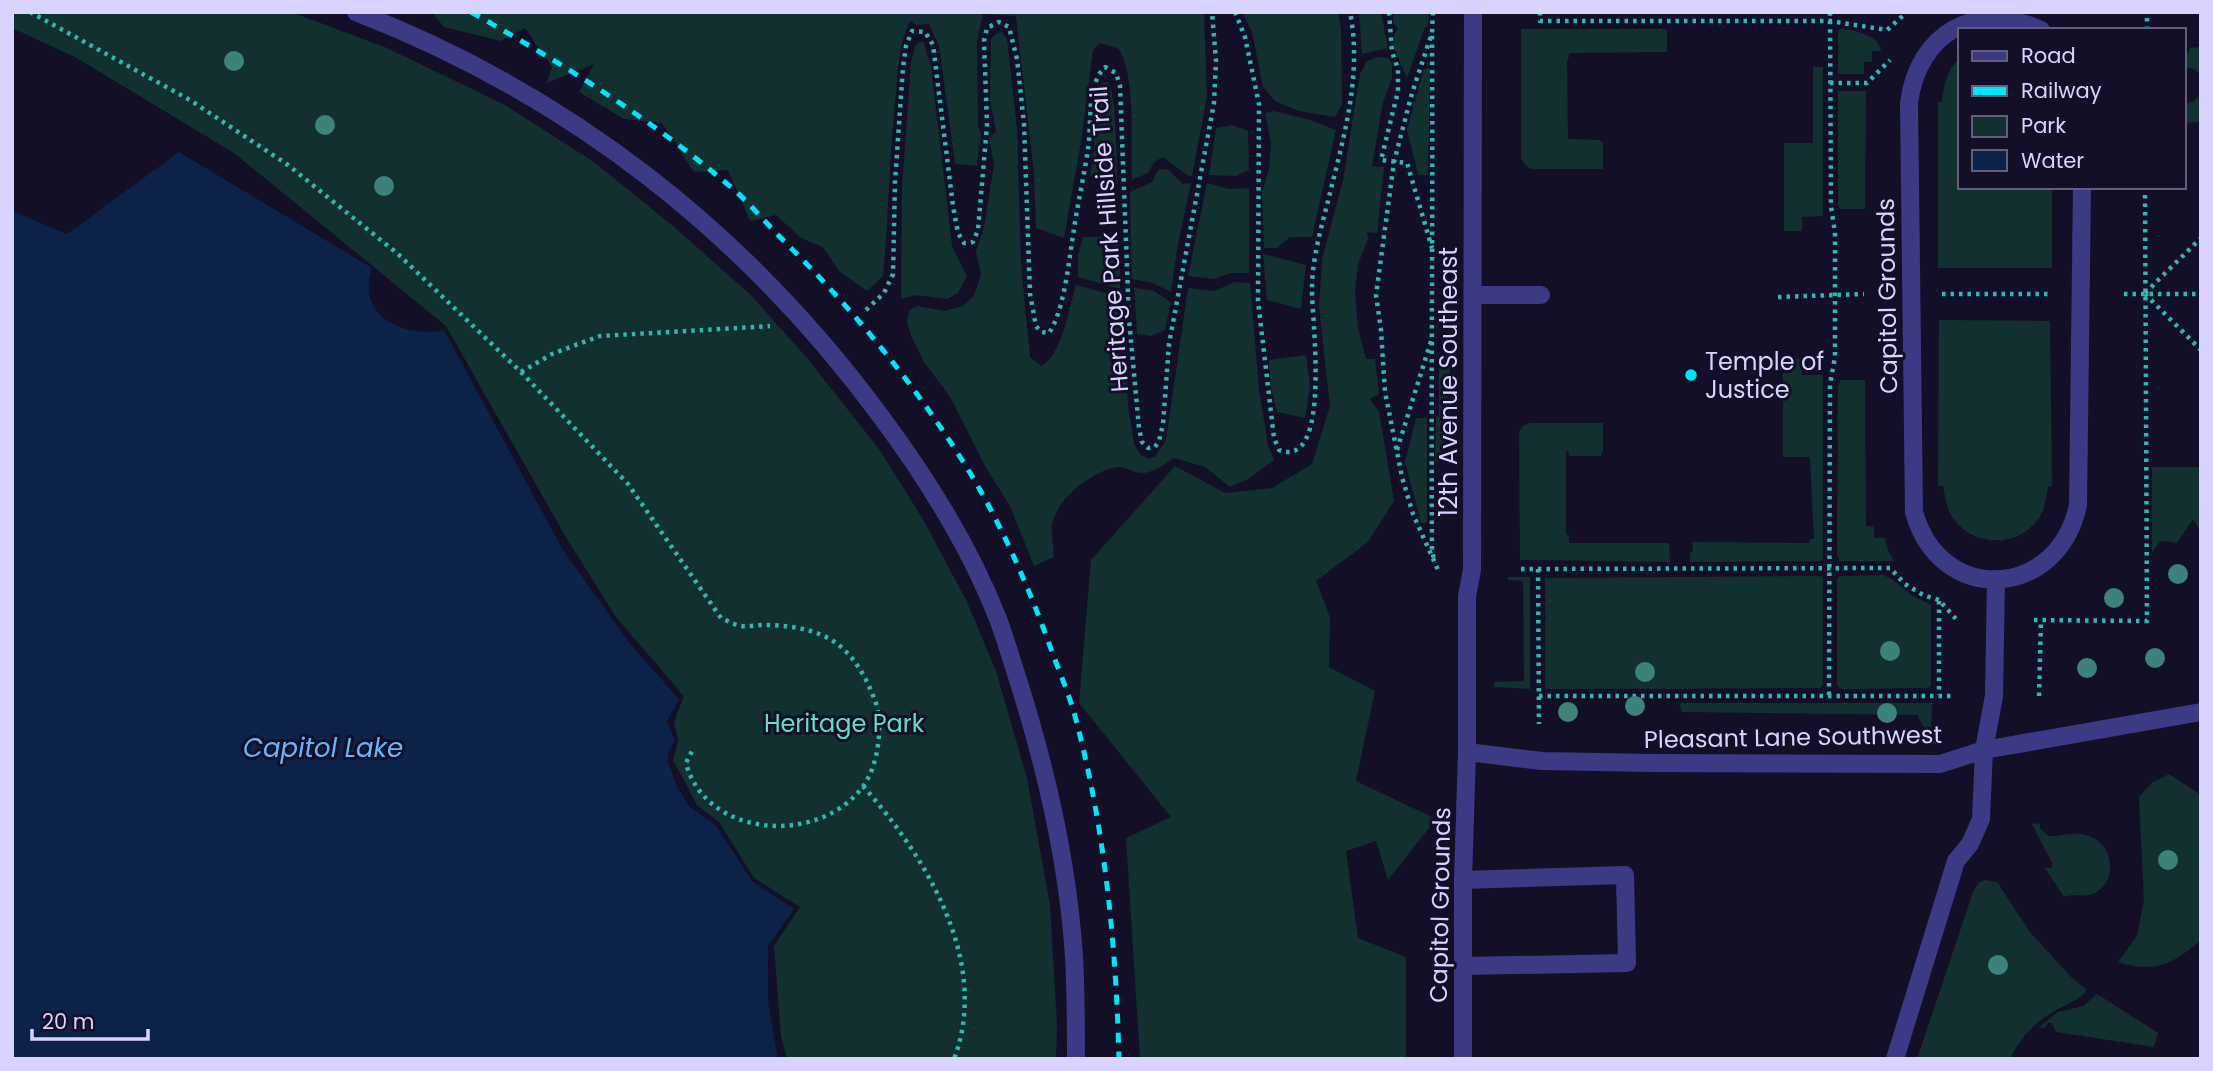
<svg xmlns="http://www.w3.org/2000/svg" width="2213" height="1071" font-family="Poppins,sans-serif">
	<rect width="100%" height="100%" fill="#130f26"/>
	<!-- green -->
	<g fill="#12302f">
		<path d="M12,12H291L387,48L505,105L594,162L673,226L751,295L807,358L879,449L924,521L967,602L996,671L1027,778L1050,905L1057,1024L1056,1059H787L781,1036L774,946L800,907L754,878L719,822L697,805L673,760L678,741L674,722L684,696L616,617L567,539L446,326L234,153L75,57L12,28Z"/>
		<path d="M432,12H1204L1207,97L1192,176L1187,175L1163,157L1154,162L1148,173L1132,180C1130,141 1137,82 1119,49L1100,43L1093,50L1081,142L1064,238L1036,228L1034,174L1016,16L983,14L977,41L978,126L981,134L977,166L955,164L939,46L929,24L916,25L910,21C899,44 898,68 896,94C889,155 889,216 883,276L867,291L839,271L823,247L801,238L776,215L750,221L728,170L694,172L662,123L624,119L579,92L594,64L547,83L552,67L525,28L501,41L444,27Z"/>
		<path d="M1242,12H1338L1341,29L1342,104L1335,117L1299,111L1275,101L1263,87L1252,32Z"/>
		<path d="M1359,12H1381L1388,48L1362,54Z"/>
		<path d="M1393,12H1429L1428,26L1425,27L1407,78L1394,48V35L1398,29L1393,22Z"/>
		<path d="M1842,28C1856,32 1879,34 1881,51H1872V62H1864V74H1838V31Z"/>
		<path d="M1521,29H1667V52L1570,53L1567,62L1568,139L1600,140L1603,142V169H1531L1525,165L1521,158Z"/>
		<path d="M1002,32L1007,39L1017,129L1021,263L1030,357L1041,366C1062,356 1069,307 1076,285L1121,297L1128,405L1134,444L1141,455L1148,459L1155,457L1166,440L1188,288L1214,291L1235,282L1250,283L1259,389L1268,446L1274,460L1248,479L1230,487L1205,467L1174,458C1165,464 1152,474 1140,473C1133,472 1126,467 1119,467C1094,469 1055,500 1052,525C1051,535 1054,547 1054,557L1034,566L1010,506L985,466L950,397L924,362L912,338L907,323L909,310L918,306L944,311L963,306L974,295L981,275L976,252L984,227L994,165L989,138L996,131L990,100L991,39L997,33Z"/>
		<path d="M923,41L931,66L952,246L967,276L958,293L947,299L916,295L901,299L902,187L911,62L916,44Z"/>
		<path d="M2201,47V75L2194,69L2183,67V54L2188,53L2190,48Z"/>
		<path d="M1378,57L1388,58L1392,63V78L1383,102L1372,166L1384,167L1377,233L1367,232L1368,239L1358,264L1355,292L1358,328L1366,359H1375L1379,394L1370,399L1379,412L1394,501L1368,542L1316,581L1330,617L1329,667L1375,691L1356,781L1436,819L1388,880L1376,841L1346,851L1358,938L1406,957V1059H1140L1126,838L1171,817L1079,703L1091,560L1175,466L1225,493L1272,488L1312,464L1330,406L1319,307L1322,259L1343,180L1360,74L1367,61Z"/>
		<path d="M1959,59V187H2052V268H1938V102H1942C1944,85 1946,71 1959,59Z"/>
		<path d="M1813,67H1823V216L1802,217V231H1784V143H1813Z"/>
		<path d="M1430,68L1428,175H1418L1407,130L1424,69Z"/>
		<path d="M1108,82C1117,93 1116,165 1118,185L1090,176C1096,146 1095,113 1102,83Z"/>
		<path d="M1838,91H1866L1865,209H1840L1838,205Z"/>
		<path d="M2201,95V122L2183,123V103L2192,102Z"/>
		<path d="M1274,111L1310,120L1336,130L1312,237H1290L1277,248H1264L1262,191L1269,169L1271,143L1265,113Z"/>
		<path d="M1232,125L1248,131L1249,170L1236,176L1209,175L1216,128Z"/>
		<path d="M1167,169L1183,184L1191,183L1178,244L1171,292L1153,283L1132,279L1130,192L1152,182L1158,170Z"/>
		<path d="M1207,183L1230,189L1249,188V273H1230L1214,279L1188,276Z"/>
		<path d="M1083,237H1119L1120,289L1078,277V255Z"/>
		<path d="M1263,254L1306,265L1301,309L1267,300Z"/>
		<path d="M1134,288L1152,290L1171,302L1165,330L1151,336L1137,334Z"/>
		<path d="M1939,320L2050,321L2052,486L2048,487C2046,498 2045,509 2039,518C2017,550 1968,547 1950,513C1946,505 1945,496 1943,486H1938Z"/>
		<path d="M1306,355L1310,387L1305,418L1277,412L1271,388L1269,360Z"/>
		<path d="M1439,355L1450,362L1449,436L1445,448L1435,464L1436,416H1439Z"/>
		<path d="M1783,359H1801L1802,375H1823V559L1820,561L1690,562V553L1693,552L1692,542L1809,543L1810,539H1814L1810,457H1783Z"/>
		<path d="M1841,380H1865L1866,526L1874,527V538H1885L1888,550L1894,561H1840L1837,556L1838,386Z"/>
		<path d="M1416,418H1427V523H1421L1405,462Z"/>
		<path d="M1530,423H1603V452L1601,453V456H1569L1568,451H1566V535H1569V543H1669L1670,562L1520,560L1519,432L1523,426Z"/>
		<path d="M2152,467H2201V532L2193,519L2177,543L2160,541L2152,553Z"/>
		<path d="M1883,575L1892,579L1911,595L1931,605V686L1928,688L1841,689L1837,685V579L1840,576Z"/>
		<path d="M1819,576L1823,577V685L1820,688L1545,689V578Z"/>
		<path d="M1508,577H1530V689L1493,687L1495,682L1524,681L1523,581L1508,580Z"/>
		<path d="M1679,703H1932L1931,739L1917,715L1682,712Z"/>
		<path d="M2169,774L2201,795V940C2174,964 2153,974 2118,962L2137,936L2144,900L2139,797L2153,782Z"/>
		<path d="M2039,823L2041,829L2048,836C2059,837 2070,832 2080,834C2098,836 2110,849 2110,866C2111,877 2105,887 2095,893C2086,898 2075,893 2064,897L2045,868H2051L2053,865L2032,824Z"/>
		<path d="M1985,880L1997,882L2030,932L2070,976L2087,990C2079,1000 2071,1002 2060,1008C2037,1020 2021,1036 2010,1059H1917L1973,892L1979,883Z"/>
		<path d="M2097,994L2158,1033L2154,1047L2056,1032L2052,1023H2048L2045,1028L2039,1027L2058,1012L2083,1006Z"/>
	</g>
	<!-- water -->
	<path fill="#0c2248" d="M179,152L372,268C355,315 403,339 444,330L563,550L630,644L679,699L667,721L675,740L668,753V762L677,786L689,806L716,826L752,881L794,909L768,946V1002L778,1059H12V211L67,234Z"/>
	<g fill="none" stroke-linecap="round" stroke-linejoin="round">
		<!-- path -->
		<g stroke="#2fb8b0" stroke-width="4.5" stroke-dasharray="3.5 5" stroke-linecap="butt">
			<path d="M30,12L190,100L288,165L398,254L521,372L628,484L721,618C728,621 735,625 741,626C748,627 756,625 763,625C785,625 810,628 830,639C852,652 865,675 874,698C880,712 880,730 878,745C876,759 872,773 864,785C821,846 706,839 686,763L692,751"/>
			<path d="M1235,12L1245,37L1259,104L1258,301L1274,438L1279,450C1333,471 1311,314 1312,289C1312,261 1320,232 1327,205C1342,143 1363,77 1350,12"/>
			<path d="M1389,12L1392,52L1398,69V91L1381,160L1407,163L1432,248"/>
			<path d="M1433,12L1432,33L1412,93L1394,162L1376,295L1381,330L1385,392L1402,477L1413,514L1438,570"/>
			<path d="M1540,12V21H1830L1887,30L1907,12"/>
			<path d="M2147,30V12"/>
			<path d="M1432,36C1433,208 1431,380 1432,551L1435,563"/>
			<path d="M1830,83H1867L1890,60"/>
			<path d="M2145,293L2201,238"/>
			<path d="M1942,294H2049"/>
			<path d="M2124,294H2201"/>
			<path d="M2145,294L2201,350"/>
			<path d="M1778,297L1864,294"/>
			<path d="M866,310L884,293L893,274L895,182L903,67L906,46L912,31L925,32L933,45L953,206L958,233L964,243L973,242L978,230L987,125L984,41L987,28L999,22L1009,27L1017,59L1024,124L1030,294L1036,326L1041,332L1049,333C1065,309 1069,258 1074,229C1078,202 1084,176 1088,149C1092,123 1086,86 1105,67L1116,73L1120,86L1129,319L1139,428L1142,442L1148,448L1155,447L1159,441L1163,424L1169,344L1214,103L1216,61L1212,12"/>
			<path d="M521,372L552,354L600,336L770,326"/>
			<path d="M1397,450L1431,341"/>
			<path d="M1521,569L1890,568L1905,584L1923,595L1939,600L1957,620"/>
			<path d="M1538,569L1539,724"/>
			<path d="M1939,601V695"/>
			<path d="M2034,620L2147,621L2145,187"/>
			<path d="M1829,695L1830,384L1835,357V233L1831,206L1830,12"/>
			<path d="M1539,696H1951"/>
			<path d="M2039,696L2041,620"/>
			<path d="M863,786C926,857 991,962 954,1059"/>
		</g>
		<!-- service -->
		<g stroke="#3d3a85" stroke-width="18">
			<path d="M356,12C570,95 747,234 882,418C928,480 970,547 998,619C1006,640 1012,662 1019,683C1047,772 1068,863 1074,957C1076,991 1076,1025 1076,1059"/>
			<path d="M2041,30C1976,0 1918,33 1909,103L1914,512C1940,606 2058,600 2078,505L2082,187"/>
			<path d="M1473,295H1541"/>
			<path d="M1463,880L1625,875L1627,963L1463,966"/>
			<path d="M1463,1059V880L1467,752L1542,761L1652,763L1940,764L1984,750"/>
			<path d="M1895,1059L1956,861L1970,844L1981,819L1984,750L1994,696L1996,579"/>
		</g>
		<!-- minor -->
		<g stroke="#3d3a85" stroke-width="18">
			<path d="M1998,12V17"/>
			<path d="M1984,750L2201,712"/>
			<path d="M1467,752V596L1472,570L1473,12"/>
		</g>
		<!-- rail -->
		<path stroke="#00e5ff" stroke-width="5" stroke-dasharray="10 9" stroke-linecap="butt" d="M471,12C560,62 648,117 726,183C746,199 763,220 781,238C849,305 911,379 962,460C999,518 1028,585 1051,649C1059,671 1069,694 1075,716C1105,828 1116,944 1119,1059"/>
	</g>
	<!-- trees -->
	<g fill="#3d827b">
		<circle cx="234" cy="61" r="10"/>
		<circle cx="325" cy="125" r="10"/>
		<circle cx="384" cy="186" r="10"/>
		<circle cx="2178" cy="574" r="10"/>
		<circle cx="2114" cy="598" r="10"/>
		<circle cx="1890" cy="651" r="10"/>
		<circle cx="2155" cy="658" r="10"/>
		<circle cx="2087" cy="668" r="10"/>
		<circle cx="1645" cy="672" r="10"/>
		<circle cx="1635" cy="706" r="10"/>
		<circle cx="1568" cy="712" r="10"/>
		<circle cx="1887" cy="713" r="10"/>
		<circle cx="2168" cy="860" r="10"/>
		<circle cx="1998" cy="965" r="10"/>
	</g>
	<!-- markers -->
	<circle fill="#00e5ff" stroke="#130f26" stroke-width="2.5" cx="1691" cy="375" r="7"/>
	<g text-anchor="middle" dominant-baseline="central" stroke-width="6" stroke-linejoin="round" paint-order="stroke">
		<!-- street labels -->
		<g font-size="24" fill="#d9d4ff" stroke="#130f26">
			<text transform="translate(1109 239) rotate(-94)">Heritage Park Hillside Trail</text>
			<text transform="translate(1887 296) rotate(-91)">Capitol Grounds</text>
			<text transform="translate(1448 382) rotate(-90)">12th Avenue Southeast</text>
			<text transform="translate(1793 737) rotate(-1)">Pleasant Lane Southwest</text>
			<text transform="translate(1440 905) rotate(-89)">Capitol Grounds</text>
		</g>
		<!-- poi labels -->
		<g font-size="24" fill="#d9d4ff" stroke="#130f26" text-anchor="start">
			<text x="1705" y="361">Temple of<tspan x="1705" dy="28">Justice</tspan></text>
		</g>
		<!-- park labels -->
		<g font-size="24" fill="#5fe0c0" stroke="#130f26">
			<text x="844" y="723">Heritage Park</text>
		</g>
		<!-- water labels -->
		<g font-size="26" font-style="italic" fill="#62b6ff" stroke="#130f26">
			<text x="323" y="748">Capitol Lake</text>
		</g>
	</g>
	<!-- border -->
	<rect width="2213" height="1071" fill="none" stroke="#d9d4ff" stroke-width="28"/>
	<!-- legend -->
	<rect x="1958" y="28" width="228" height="161" fill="#130f26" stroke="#625e7d" stroke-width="2"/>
	<rect x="1972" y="51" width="35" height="10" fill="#3d3a85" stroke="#625e7d" stroke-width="2"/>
	<text x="2021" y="63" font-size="21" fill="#d9d4ff">Road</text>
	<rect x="1972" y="86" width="35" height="10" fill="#00e5ff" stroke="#625e7d" stroke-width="2"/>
	<text x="2021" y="98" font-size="21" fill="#d9d4ff">Railway</text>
	<rect x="1972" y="116" width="35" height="21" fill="#12302f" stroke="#625e7d" stroke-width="2"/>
	<text x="2021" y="133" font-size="21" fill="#d9d4ff">Park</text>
	<rect x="1972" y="150" width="35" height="21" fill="#0c2248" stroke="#625e7d" stroke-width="2"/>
	<text x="2021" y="168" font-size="21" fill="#d9d4ff">Water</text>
	<!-- scale -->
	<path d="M32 1029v10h116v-10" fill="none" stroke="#d9d4ff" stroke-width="3.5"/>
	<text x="42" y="1029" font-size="21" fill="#d9d4ff" stroke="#130f26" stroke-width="5" paint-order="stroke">20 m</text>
</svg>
